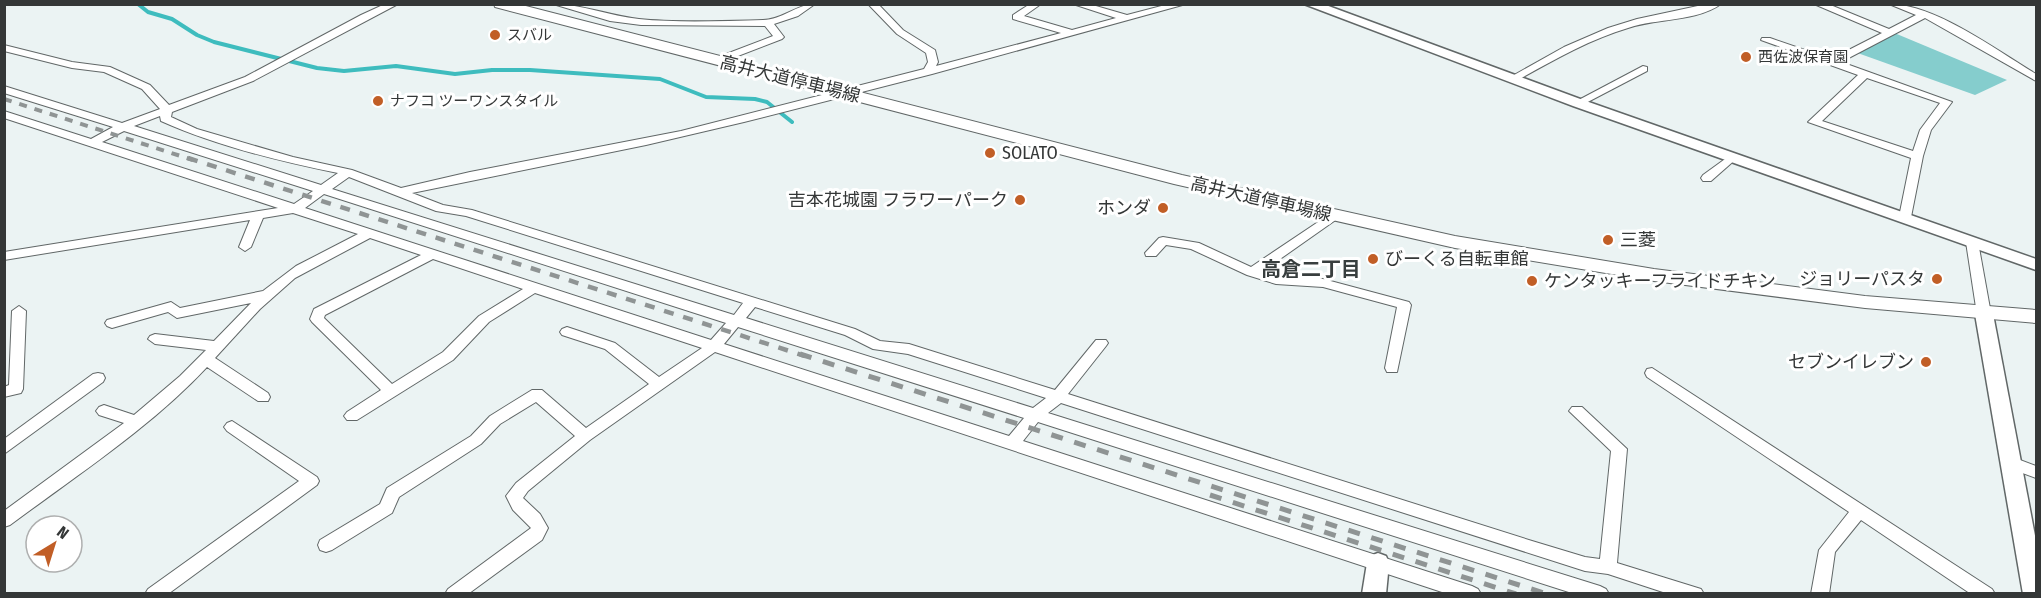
<svg xmlns="http://www.w3.org/2000/svg" width="2041" height="598" font-family="'Fira Sans Condensed','Noto Sans JP',sans-serif">
	<rect width="100%" height="100%" fill="#ebf3f3"/>
	<!-- green -->
	<path fill="#85cdcd" d="M1892,32L2007,80L1975,95L1852,51Z"/>
	<g fill="none" stroke-linecap="round" stroke-linejoin="round">
		<!-- stream -->
		<path stroke="#3ebcbe" stroke-width="4" d="M138,4L148,12L172,19L197,35L214,42L317,68L344,71L396,66L455,74L492,70H530L660,79L706,97L755,99L767,102L792,122"/>
		<defs>
			<g id="minor">
				<path d="M385,4H398L253,81L172,112L171,117L197,129L293,157L352,170L401,188L470,172L681,131L924,69L928,62L926,53L897,34L868,4H878L903,30L935,50L938,62L936,66L1061,33L1013,19V15L1030,4H1041L1024,16L1072,30L1116,18L1073,4H1089L1127,15L1169,4H1186L932,74L744,122L646,145L412,193L443,205L472,210L855,329L880,341L909,344L1055,390L1096,340H1106L1108,343L1106,346L1068,394L1532,541L1585,557L1600,559L1611,451L1569,411L1572,407H1582L1627,449L1617,563L1701,589L1704,594H1669L1608,574L1585,571L1061,403L1048,413L1600,586L1606,589L1609,594H1575L1038,422L1023,441L1472,586L1478,589L1481,594H1448L715,352L590,440L528,491L523,498L540,514L548,528L542,540L468,594H445L448,589L531,528L513,510L506,496L516,483L575,436L536,402L500,424L481,444L399,497L392,513L332,550L326,552L320,550L318,545L320,540L380,504L387,488L471,436L490,416L532,390H542L586,428L649,384L605,349L562,335L560,332L562,329L567,327L615,343L659,377L702,348L535,293L489,322L453,360L357,420H347L344,416L347,412L381,390L312,322L310,319L314,309L421,255L370,238L295,278L260,309L215,358L268,393L270,397L268,401H258L207,367C150,428 77,475 10,525L4,527V511L124,423L99,415L96,411L99,407L104,405L134,415L180,376L206,350L155,344L148,339L150,336L155,334L214,341L251,303L177,318L168,312L112,328L107,326L105,323L107,320L171,302L180,308L263,291L296,266L358,234L293,213L263,218L251,247L245,251L239,247L250,220L4,260V252L278,208L4,118V111L91,139L113,127L4,93V86L122,123L160,109L142,89L104,72L72,68L4,51V45L72,62L110,67L150,85L169,105L245,77L361,15ZM160,116L161,121C217,146 278,161 338,173L321,185L134,126ZM124,131L313,191L294,204L102,142ZM349,177L436,211L466,216L743,303L734,315L332,189ZM324,194L726,323L711,340L305,208ZM433,259L523,289L479,316L443,352L392,384L324,318L325,315ZM755,307L845,335L873,349L908,354L1046,398L1033,408L746,318ZM738,327L1024,418L1009,436L724,344Z"/>
				<path d="M553,4C582,4 610,16 639,19C677,23 724,21 763,20C782,20 797,4 815,4L798,16L774,24L784,37L782,39L717,64L713,63V59L773,36L765,26L641,25L610,21Z"/>
				<path d="M1707,4H1721C1696,22 1657,18 1628,28C1588,40 1552,61 1516,81H1508L1507,79L1564,47L1608,28L1637,19Z"/>
				<path d="M1814,4H1828L1889,29L1916,15L1889,4C1935,4 1996,50 2036,74V81L1925,18L1841,62L1952,102L1931,130L1923,156L1911,217L1905,221L1901,220L1899,217L1911,158L1808,122L1858,75L1761,40L1762,38H1770L1831,59L1882,33ZM1867,78L1940,103L1920,130L1913,151L1822,121Z"/>
				<path d="M1643,66L1647,67V71L1582,105L1578,106L1573,103Z"/>
				<path d="M1732,154L1738,157L1736,159L1711,181H1703L1701,178L1703,175Z"/>
				<path d="M1333,212L1339,216L1337,219L1263,271L1282,277L1323,279L1409,302L1411,305L1397,372H1387L1385,368L1397,307L1323,287L1276,284L1247,275L1191,249L1166,245L1156,256H1146L1145,253L1159,238L1163,237L1199,243L1251,267Z"/>
				<path d="M1972,238L1978,242L1991,314L1984,319L1977,314L1966,242Z"/>
				<path d="M19,306L26,311L23,389L21,393L4,397V387L9,385L12,311Z"/>
				<path d="M1652,368L1992,589L1995,594H1971L1861,520L1835,552L1829,594H1811L1819,550L1849,512L1647,377L1645,373L1647,369Z"/>
				<path d="M98,373L103,374L105,378L103,382L4,454V439L93,374Z"/>
				<path d="M232,421L317,477L319,481L317,485L168,594H145L148,589L299,481L227,431L224,427L227,423Z"/>
				<path d="M2012,457L2036,466V478L2006,467L2004,463L2006,459Z"/>
			</g>
			<g id="tertiary">
				<path d="M1304,4H1323L1583,100L2036,259V270L1573,106Z"/>
				<path d="M1984,308L1990,310L1993,314L2036,541V594H2023L1975,314L1978,310Z"/>
				<path d="M1378,553L1386,556L1389,563L1386,594H1362L1367,563L1370,556Z"/>
			</g>
			<path id="secondary" d="M494,4H518L1182,175L1455,236L1654,269L1865,296L2036,310V323L1865,308L1654,281L1455,248L1174,184L495,7Z"/>
		</defs>
		<!-- minor casing -->
		<use href="#minor" stroke="#616767" stroke-width="2"/>
		<!-- tertiary casing -->
		<use href="#tertiary" stroke="#616767" stroke-width="3"/>
		<!-- secondary casing -->
		<use href="#secondary" stroke="#616767" stroke-width="2"/>
		<!-- minor -->
		<use href="#minor" fill="#fff" fill-rule="evenodd"/>
		<!-- tertiary -->
		<use href="#tertiary" fill="#fff" fill-rule="evenodd"/>
		<!-- secondary -->
		<use href="#secondary" fill="#fff" fill-rule="evenodd"/>
		<!-- rail-far2 -->
		<path stroke="#8f9494" stroke-width="4" stroke-dasharray="8 8" stroke-linecap="butt" d="M4,99L193,160"/>
		<!-- rail-far1 -->
		<path stroke="#8f9494" stroke-width="4.5" stroke-dasharray="10 10" stroke-linecap="butt" d="M188,158L805,356"/>
		<!-- rail -->
		<g stroke="#8f9494" stroke-width="5" stroke-dasharray="12 12" stroke-linecap="butt">
			<path d="M800,354L1547,594"/>
			<path d="M1210,495L1516,594"/>
		</g>
	</g>
	<!-- markers -->
	<g fill="#c15e26" stroke="#fff" stroke-width="2">
		<circle cx="495" cy="35" r="6"/>
		<circle cx="1746" cy="57" r="6"/>
		<circle cx="378" cy="101" r="6"/>
		<circle cx="990" cy="153" r="6"/>
		<circle cx="1020" cy="200" r="6"/>
		<circle cx="1163" cy="208" r="6"/>
		<circle cx="1608" cy="240" r="6"/>
		<circle cx="1373" cy="259" r="6"/>
		<circle cx="1937" cy="279" r="6"/>
		<circle cx="1532" cy="281" r="6"/>
		<circle cx="1926" cy="362" r="6"/>
	</g>
	<g text-anchor="middle" dominant-baseline="central" stroke-width="6" stroke-linejoin="round" paint-order="stroke">
		<!-- far-poi labels -->
		<g font-size="15" fill="#343737" stroke="#fff" text-anchor="start">
			<text x="507" y="35">スバル</text>
			<text x="1758" y="57">西佐波保育園</text>
			<text x="390" y="101">ナフコ ツーワンスタイル</text>
		</g>
		<!-- street labels -->
		<g font-size="18" fill="#343737" stroke="#fff">
			<text transform="translate(790 79) rotate(14)">高井大道停車場線</text>
			<text transform="translate(1261 199) rotate(13)">高井大道停車場線</text>
		</g>
		<!-- poi labels -->
		<g font-size="18" fill="#343737" stroke="#fff" text-anchor="start">
			<text x="1002" y="153">SOLATO</text>
			<text x="1008" y="200" text-anchor="end">吉本花城園 フラワーパーク</text>
			<text x="1151" y="208" text-anchor="end">ホンダ</text>
			<text x="1620" y="240">三菱</text>
			<text x="1385" y="259">びーくる自転車館</text>
			<text x="1925" y="279" text-anchor="end">ジョリーパスタ</text>
			<text x="1544" y="281">ケンタッキーフライドチキン</text>
			<text x="1914" y="362" text-anchor="end">セブンイレブン</text>
		</g>
		<!-- neighbourhood labels -->
		<g font-size="20" font-weight="bold" fill="#383e3e" stroke="#fff">
			<text x="1311" y="269">高倉二丁目</text>
		</g>
	</g>
	<!-- border -->
	<rect width="2041" height="598" fill="none" stroke="#343737" stroke-width="12"/>
	<!-- north arrow -->
	<g transform="translate(54 544) rotate(38)"><circle r="28" fill="#ffffff" stroke="#aeafaf" stroke-width="1.5"/>
	<path d="M0-4.5L10 22L0 15L-10 22Z" fill="#c15e26"/>
	<text y="-9" font-size="16" font-weight="bold" text-anchor="middle" fill="#343737">N</text>
	</g>
</svg>
